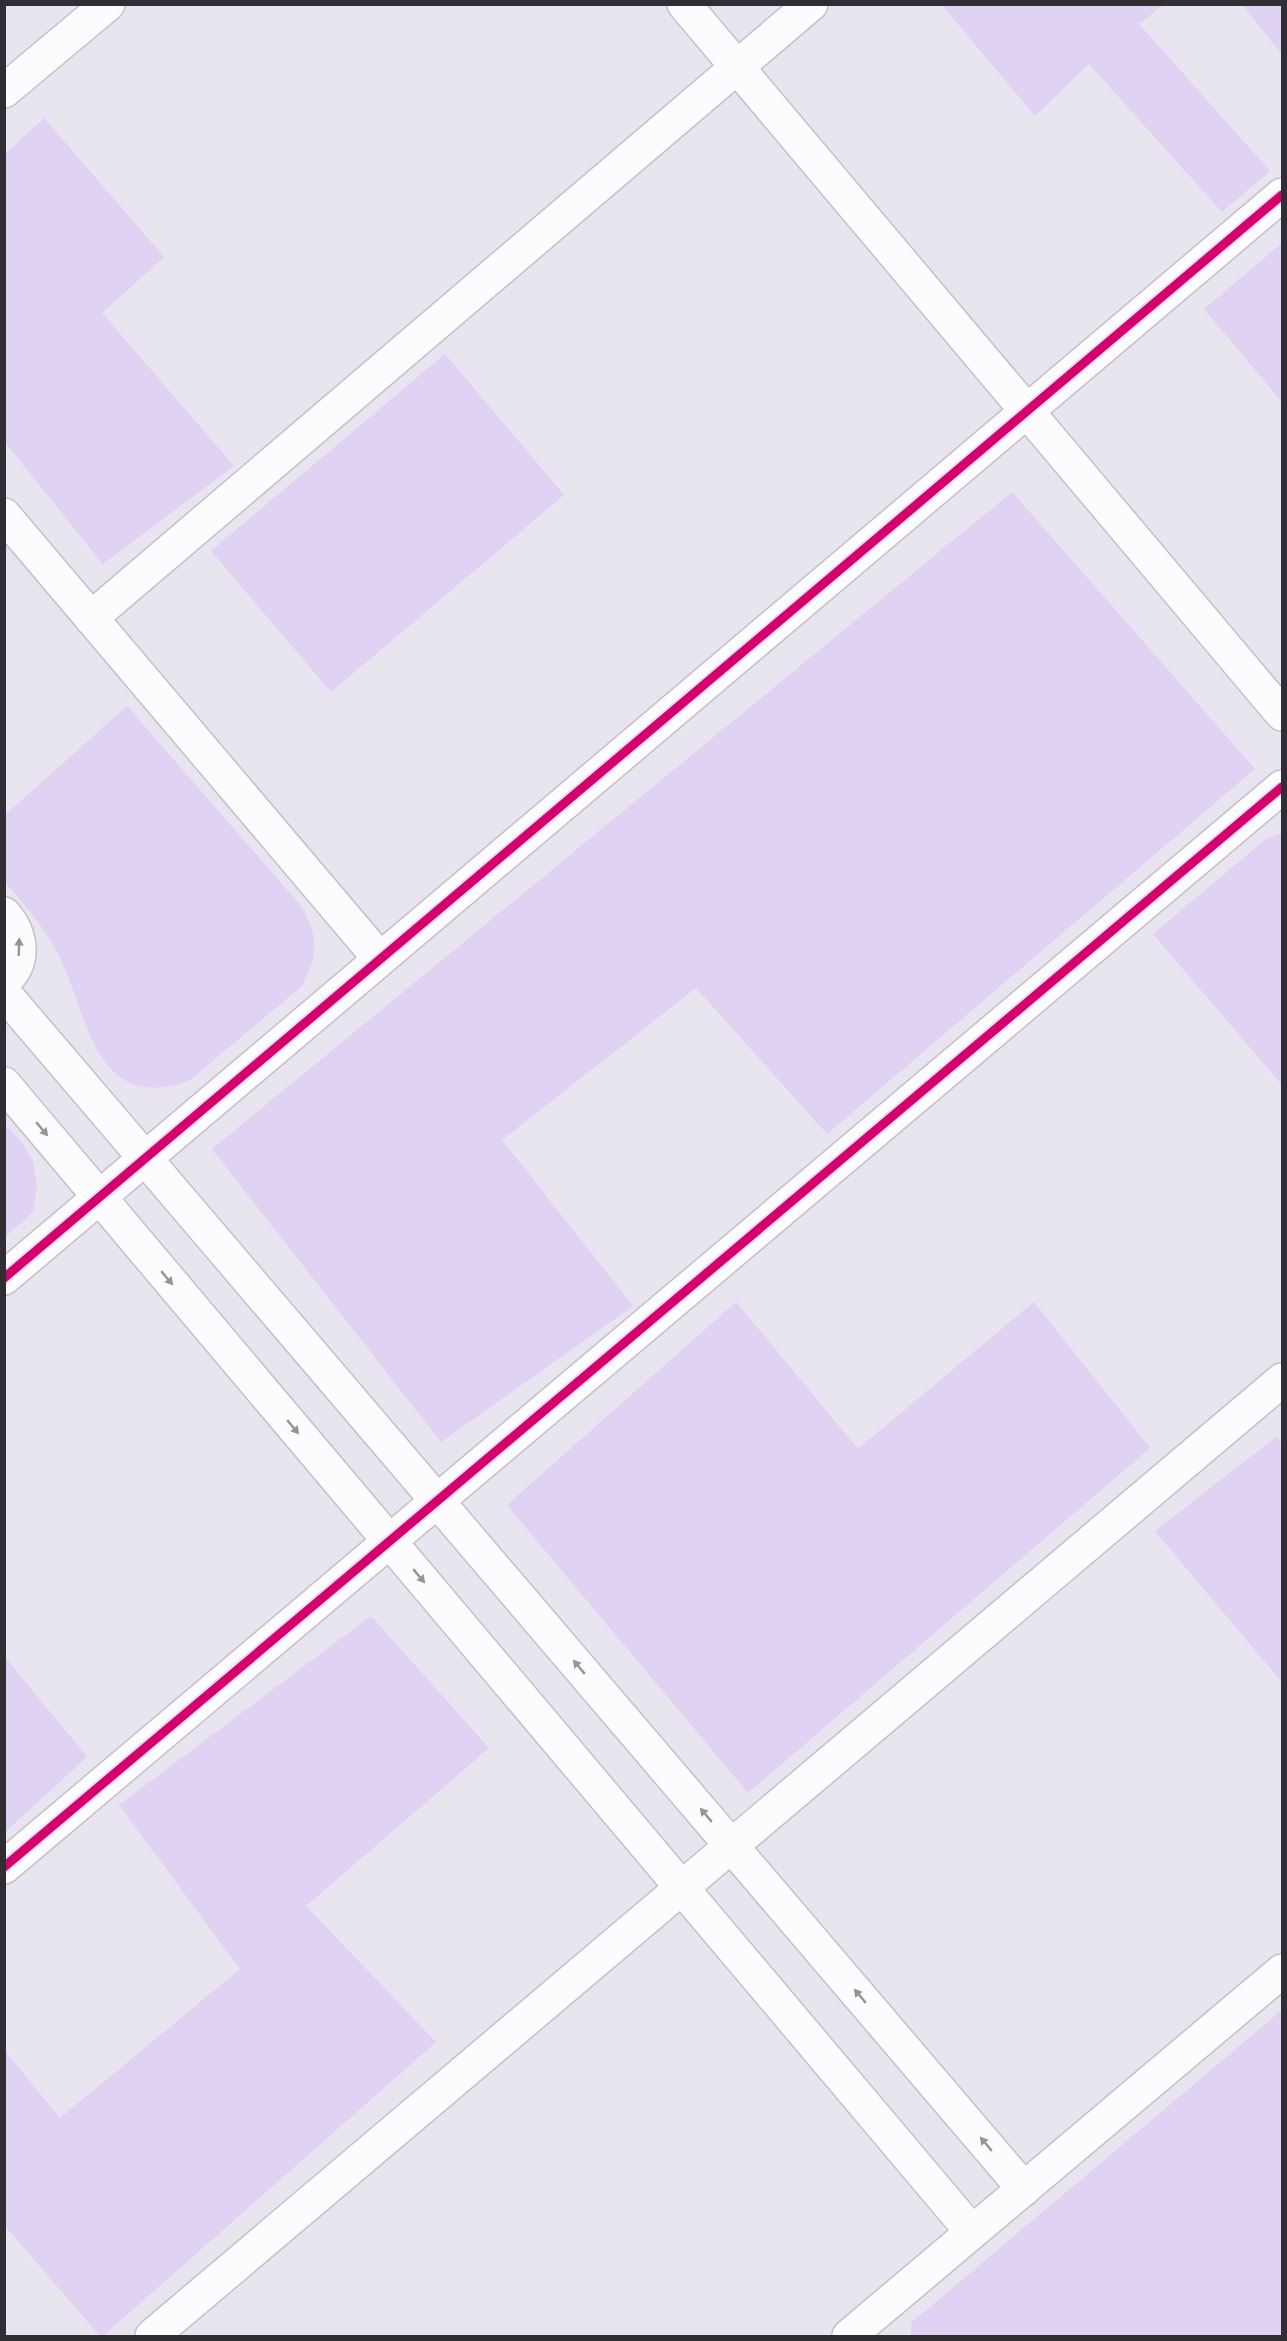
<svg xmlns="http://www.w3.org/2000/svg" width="1287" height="2341" font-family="'Noto Sans',sans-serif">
	<rect width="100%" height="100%" fill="#e8e4f0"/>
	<!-- green -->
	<g fill="#dfd2f3">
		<path d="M942,5H1163L1139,24L1270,171L1222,212L1089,64L1035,116Z"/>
		<path d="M1242,5H1282V54Z"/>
		<path d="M44,118L164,257L102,313L234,466L103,564L5,442V154Z"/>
		<path d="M1282,243V402L1204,309Z"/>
		<path d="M445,354L564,495L331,692L211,551Z"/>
		<path d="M1012,492L1255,769L827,1134L696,988L502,1140L633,1306L441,1442L212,1149Z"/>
		<path d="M127,706L301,906C319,937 318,954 302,986L190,1080C97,1115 89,1021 61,960C47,930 26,907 5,882V815Z"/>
		<path d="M1282,833V1085L1153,934L1266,839Z"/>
		<path d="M5,1125L20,1140L33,1162L37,1187L33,1212L5,1237Z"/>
		<path d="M736,1302L858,1449L1034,1302L1150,1448L748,1793L507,1505Z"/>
		<path d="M1276,1437L1282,1445L1281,1681L1155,1531Z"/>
		<path d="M371,1616L489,1748L306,1906L436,2042L103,2336H100L5,2226V2051L60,2118L240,1969L119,1805Z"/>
		<path d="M5,1657L87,1757L5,1832Z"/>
		<path d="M1282,2010V2336H911V2323Z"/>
	</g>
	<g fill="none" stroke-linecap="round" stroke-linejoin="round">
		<defs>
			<g id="minor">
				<path d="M684,4L1282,714"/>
				<path d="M4,91L108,4"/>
				<path d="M4,515L380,959"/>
				<path d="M91,618L811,4"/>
				<path d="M4,914C21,933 27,962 4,981"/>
				<path d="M4,993L1024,2189"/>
				<path d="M4,1084L972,2232"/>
				<path d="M4,1278L1282,195"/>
				<path d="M4,1867L1282,787"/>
				<path d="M152,2336L1282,1380"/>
				<path d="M849,2336L1282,1971"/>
			</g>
		</defs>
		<!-- minor casing -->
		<use href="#minor" stroke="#c4c0ca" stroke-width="36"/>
		<!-- minor -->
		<use href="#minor" stroke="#fcfbfd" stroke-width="33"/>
		<defs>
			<g id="cycleway">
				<path d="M4,1278L1282,195"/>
				<path d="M4,1867L1282,787"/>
			</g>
		</defs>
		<!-- cycleway casing -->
		<use href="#cycleway" stroke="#e7dff5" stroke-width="13"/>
		<!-- cycleway -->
		<use href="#cycleway" stroke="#d6006c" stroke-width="9"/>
	</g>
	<!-- one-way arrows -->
	<defs><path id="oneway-solid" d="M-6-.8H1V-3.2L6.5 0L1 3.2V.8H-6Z" transform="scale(1.5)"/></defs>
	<g fill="#969499">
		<use href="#oneway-solid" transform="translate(19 947) rotate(-88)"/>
		<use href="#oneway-solid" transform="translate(42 1129) rotate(50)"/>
		<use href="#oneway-solid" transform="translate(167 1278) rotate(50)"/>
		<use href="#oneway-solid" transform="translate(293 1427) rotate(50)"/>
		<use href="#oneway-solid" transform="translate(419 1576) rotate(50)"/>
		<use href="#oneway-solid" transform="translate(579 1667) rotate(-130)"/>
		<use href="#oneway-solid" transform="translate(706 1815) rotate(-130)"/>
		<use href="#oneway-solid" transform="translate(860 1996) rotate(-130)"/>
		<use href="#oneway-solid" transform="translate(986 2144) rotate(-130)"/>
	</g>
	<!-- border -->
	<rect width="1287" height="2341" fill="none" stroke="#302d35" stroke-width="12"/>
</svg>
